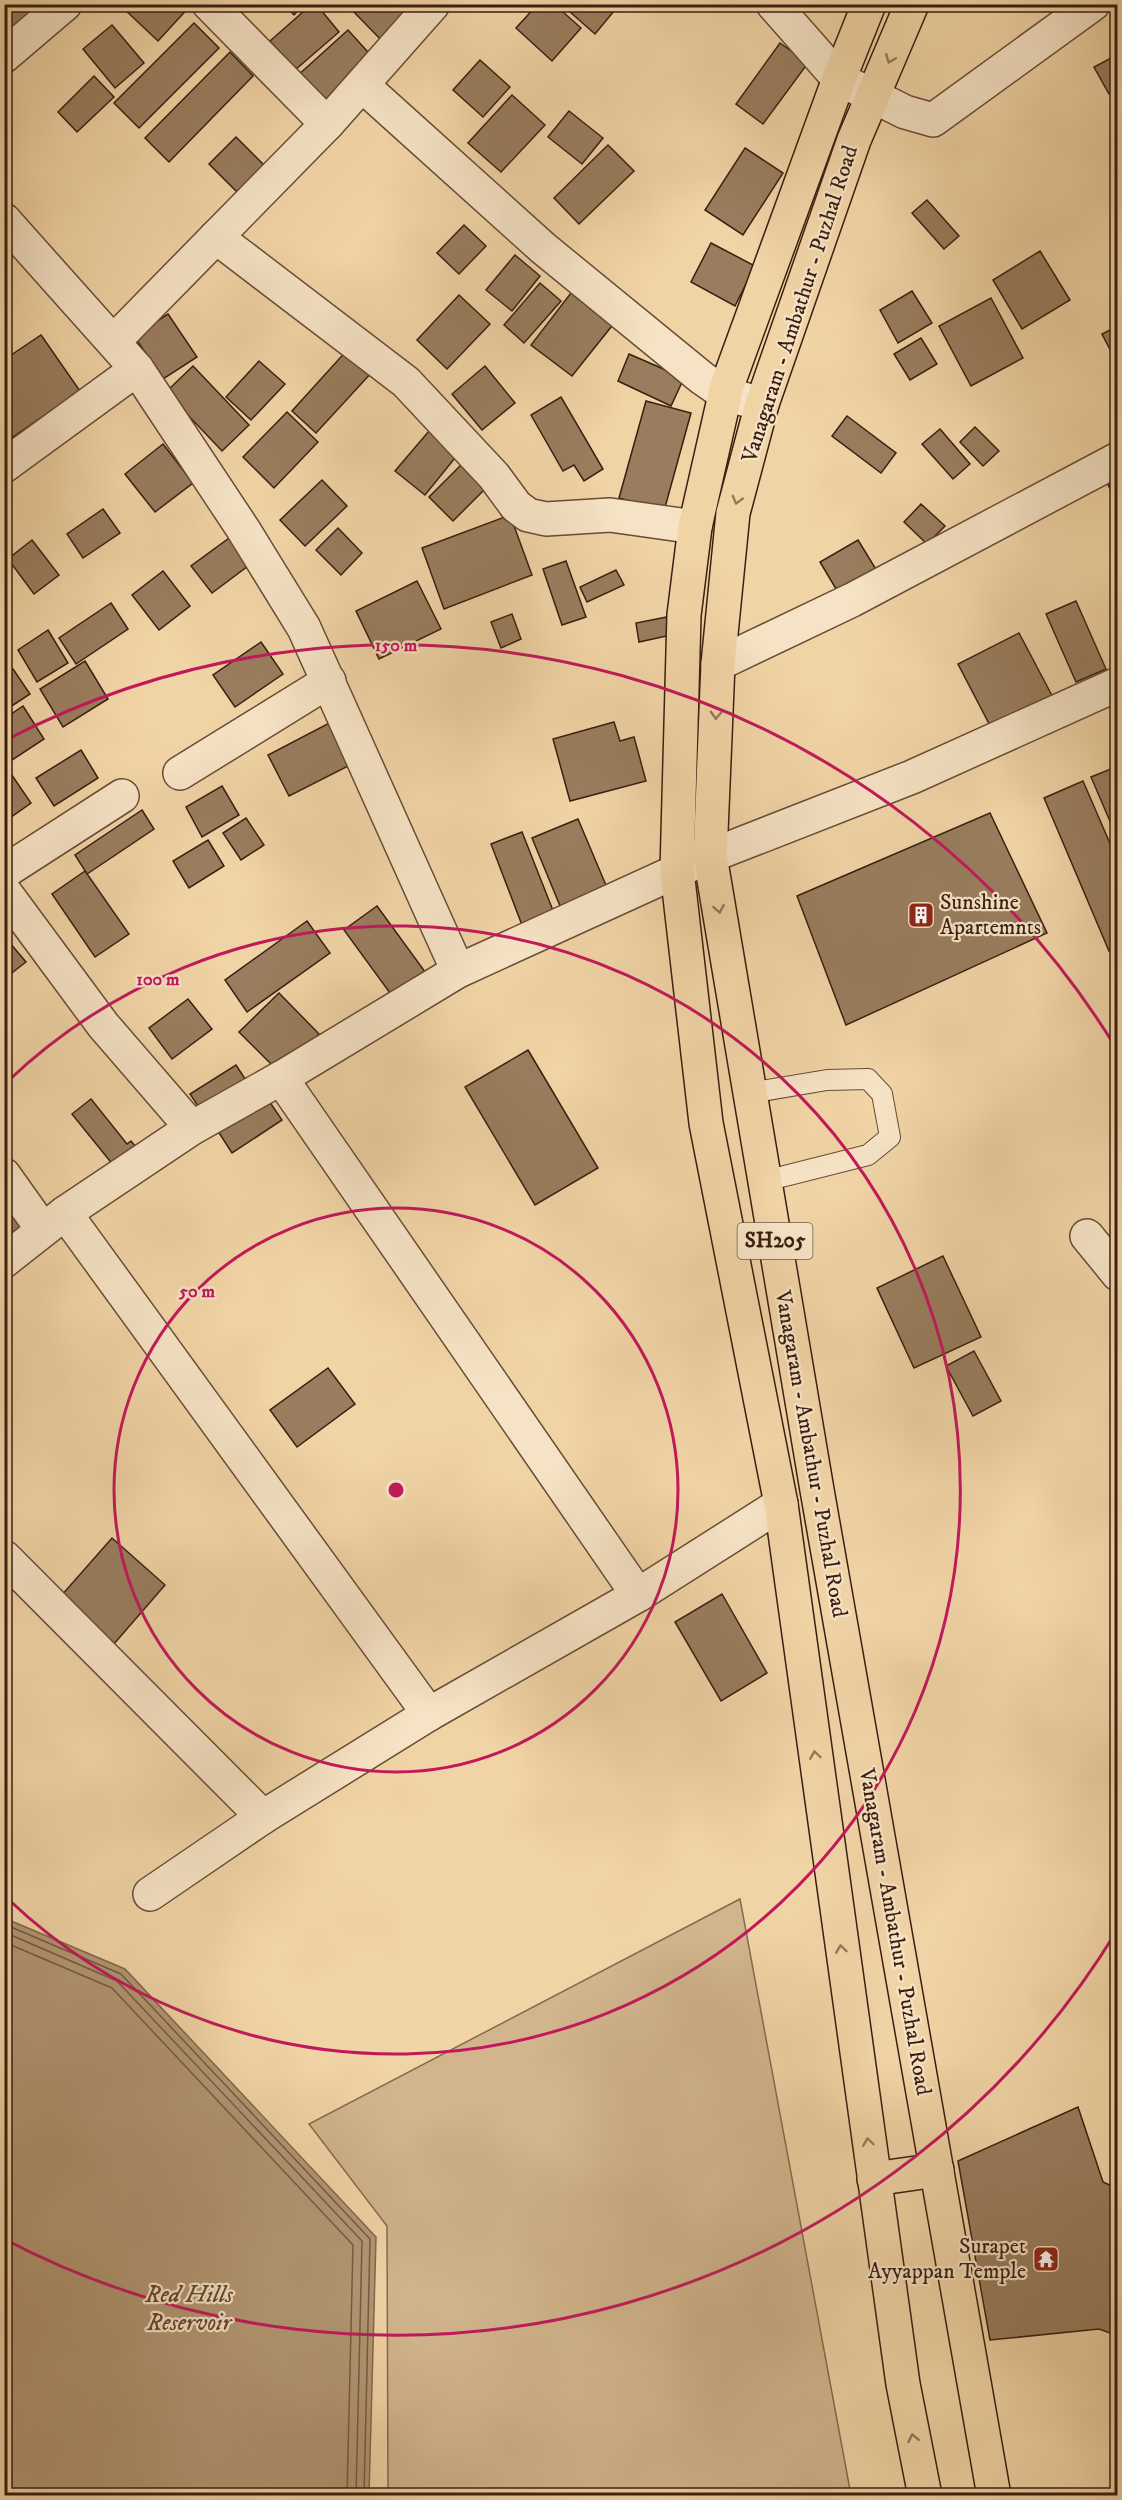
<svg xmlns="http://www.w3.org/2000/svg" width="1122" height="2500" font-family="'IM FELL DW Pica',serif">
	<rect width="100%" height="100%" fill="#f1d4a6"/>
	<filter id="stains"><feTurbulence type="fractalNoise" baseFrequency=".00333" numOctaves="4"/><feColorMatrix values="0 0 0 0 .2 0 0 0 0 .09 0 0 0 0 .02 0 0 0 .5 -.17"/></filter>
	<radialGradient id="worn" r=".72"><stop offset=".6" stop-color="#630" stop-opacity="0"/><stop offset="1" stop-color="#630" stop-opacity=".3"/></radialGradient>
	<!-- green -->
	<path fill="#d2b58d" stroke="#866a4f" stroke-width="1.5" d="M740,1899L851,2495H388L387,2226L309,2124Z"/>
	<!-- water -->
	<path fill="#b29673" stroke="#82664c" stroke-width="1.5" d="M4,1918L125,1969L376,2237L369,2495H5Z"/>
	<g fill="none" stroke-linecap="round" stroke-linejoin="round">
		<!-- shore -->
		<g stroke="#765a42" stroke-width="1.5">
			<path d="M4,1924L121,1974L370,2239L364,2496"/>
			<path d="M4,1932L117,1981L362,2241L356,2496"/>
			<path d="M4,1942L112,1988L353,2245L347,2496"/>
		</g>
	</g>
	<!-- building -->
	<g fill="#997d5e" stroke="#391e11" stroke-width="1.5">
		<path d="M4,4H50L4,42Z"/>
		<path d="M125,4H190L191,5L158,41L122,7Z"/>
		<path d="M284,4H304L294,15Z"/>
		<path d="M312,4H316L339,32L295,70L270,41Z"/>
		<path d="M360,4H422L384,43L353,11Z"/>
		<path d="M538,4H554L581,28L552,61L516,28Z"/>
		<path d="M561,4H606L614,11L595,34Z"/>
		<path d="M194,23L219,48L139,128L114,103Z"/>
		<path d="M112,25L144,63L115,88L83,49Z"/>
		<path d="M348,30L376,61L324,108L296,77Z"/>
		<path d="M780,43L808,63L763,124L736,104Z"/>
		<path d="M230,52L253,76L169,162L145,138Z"/>
		<path d="M1113,57L1118,65V89L1109,94L1094,67Z"/>
		<path d="M480,60L510,87L483,117L453,90Z"/>
		<path d="M94,76L114,97L77,132L58,112Z"/>
		<path d="M512,95L545,125L501,172L468,143Z"/>
		<path d="M569,111L603,138L582,164L548,137Z"/>
		<path d="M236,137L271,172L244,199L209,164Z"/>
		<path d="M608,145L634,171L579,224L554,198Z"/>
		<path d="M745,148L783,173L743,235L705,210Z"/>
		<path d="M927,200L959,236L944,249L912,213Z"/>
		<path d="M464,225L486,246L459,274L437,253Z"/>
		<path d="M711,243L755,266L735,306L691,282Z"/>
		<path d="M1040,251L1070,300L1022,329L993,280Z"/>
		<path d="M515,255L540,276L512,311L486,290Z"/>
		<path d="M540,283L561,301L524,343L504,325Z"/>
		<path d="M574,289L615,322L572,376L531,345Z"/>
		<path d="M912,291L932,323L898,343L880,310Z"/>
		<path d="M459,295L490,324L447,369L417,340Z"/>
		<path d="M991,298L1023,358L971,386L939,326Z"/>
		<path d="M168,314L197,357L163,379L134,336Z"/>
		<path d="M1118,326V365L1102,334Z"/>
		<path d="M41,335L80,391L4,443V360Z"/>
		<path d="M921,338L937,364L910,380L894,354Z"/>
		<path d="M349,348L373,371L316,433L292,411Z"/>
		<path d="M629,354L684,378L671,406L618,381Z"/>
		<path d="M259,361L285,384L251,420L226,397Z"/>
		<path d="M193,366L249,425L222,451L166,392Z"/>
		<path d="M485,366L515,403L482,430L452,394Z"/>
		<path d="M561,397L603,469L584,481L574,465L563,471L531,415Z"/>
		<path d="M646,401L691,413L664,511L619,498Z"/>
		<path d="M287,412L318,442L274,488L243,457Z"/>
		<path d="M847,416L896,453L881,473L832,436Z"/>
		<path d="M435,424L463,448L425,495L395,471Z"/>
		<path d="M975,427L999,451L983,466L960,442Z"/>
		<path d="M940,429L970,464L953,479L922,444Z"/>
		<path d="M163,444L193,483L155,512L125,474Z"/>
		<path d="M463,463L487,487L453,521L429,497Z"/>
		<path d="M322,480L347,506L305,546L280,520Z"/>
		<path d="M1118,481V504L1108,485Z"/>
		<path d="M921,504L945,526L927,544L904,522Z"/>
		<path d="M103,509L120,533L83,558L67,534Z"/>
		<path d="M510,515L532,575L444,609L422,548Z"/>
		<path d="M338,528L362,553L341,575L316,550Z"/>
		<path d="M236,533L256,560L212,593L191,566Z"/>
		<path d="M32,540L59,575L34,594L8,559Z"/>
		<path d="M858,540L877,571L839,594L820,562Z"/>
		<path d="M566,561L586,617L562,625L543,569Z"/>
		<path d="M616,570L624,585L587,602L580,587Z"/>
		<path d="M163,571L190,606L159,630L132,595Z"/>
		<path d="M417,581L441,629L379,659L356,611Z"/>
		<path d="M1076,601L1106,669L1076,682L1046,614Z"/>
		<path d="M111,603L128,629L76,664L59,638Z"/>
		<path d="M512,614L521,639L501,648L491,622Z"/>
		<path d="M672,616L676,634L639,642L636,623Z"/>
		<path d="M48,630L68,663L37,682L18,650Z"/>
		<path d="M1019,633L1058,707L997,739L958,664Z"/>
		<path d="M261,642L283,674L235,707L213,675Z"/>
		<path d="M85,661L108,699L63,727L40,689Z"/>
		<path d="M13,669L30,694L4,711V675Z"/>
		<path d="M23,706L44,739L6,764L4,719Z"/>
		<path d="M337,719L358,761L289,796L268,755Z"/>
		<path d="M614,722L620,741L634,737L646,781L570,801L553,739Z"/>
		<path d="M81,750L98,778L54,806L36,778Z"/>
		<path d="M1118,766V840L1091,777Z"/>
		<path d="M9,771L31,803L4,822V773Z"/>
		<path d="M1083,781L1118,862V948L1109,951L1044,798Z"/>
		<path d="M222,786L239,815L202,837L186,807Z"/>
		<path d="M142,810L154,829L87,874L75,855Z"/>
		<path d="M990,813L1047,933L846,1025L797,896Z"/>
		<path d="M246,818L264,845L241,860L223,833Z"/>
		<path d="M578,819L611,897L565,918L532,838Z"/>
		<path d="M522,832L554,913L522,925L491,844Z"/>
		<path d="M208,840L224,866L189,888L173,861Z"/>
		<path d="M85,871L129,934L95,957L52,894Z"/>
		<path d="M377,906L431,980L398,1004L344,930Z"/>
		<path d="M307,921L330,953L247,1012L225,980Z"/>
		<path d="M4,936L26,962L4,979Z"/>
		<path d="M279,993L319,1034L279,1072L239,1032Z"/>
		<path d="M188,999L212,1029L172,1059L149,1028Z"/>
		<path d="M528,1050L598,1168L535,1205L465,1087Z"/>
		<path d="M236,1065L251,1088L206,1118L190,1094Z"/>
		<path d="M263,1092L282,1120L232,1153L214,1125Z"/>
		<path d="M91,1099L127,1144L131,1141L141,1153L118,1171L72,1114Z"/>
		<path d="M4,1187L33,1230L4,1250Z"/>
		<path d="M943,1256L981,1337L914,1368L877,1288Z"/>
		<path d="M974,1351L1001,1401L973,1416L946,1366Z"/>
		<path d="M328,1368L355,1404L297,1447L270,1410Z"/>
		<path d="M112,1538L165,1585L107,1652L54,1604Z"/>
		<path d="M722,1594L767,1673L721,1701L675,1622Z"/>
		<path d="M1078,2107L1103,2182L1118,2189V2336L1099,2329L990,2340L958,2161Z"/>
	</g>
	<g fill="none" stroke-linecap="round" stroke-linejoin="round">
		<defs>
			<path id="lane" d="M750,1093L827,1080L868,1079L882,1094L890,1137L868,1155L765,1181"/>
			<g id="street">
				<path d="M209,4L327,124"/>
				<path d="M773,4L839,79L905,112L933,120L1093,4"/>
				<path d="M4,56L65,4"/>
				<path d="M362,85L543,248L702,378L725,394L762,404"/>
				<path d="M4,220L137,369L243,529L304,628L458,971"/>
				<path d="M216,237L406,382L494,476L516,506L528,515L546,519L610,515L695,527"/>
				<path d="M114,341L327,124L433,4"/>
				<path d="M4,466L137,369"/>
				<path d="M718,664L852,600L1118,459"/>
				<path d="M180,773L329,681"/>
				<path d="M4,872L122,796"/>
				<path d="M4,891L103,1025L192,1128"/>
				<path d="M281,1078L638,1595"/>
				<path d="M4,1175L43,1230"/>
				<path d="M65,1213L429,1714"/>
				<path d="M1087,1236L1118,1274"/>
				<path d="M4,1261L65,1213L192,1128L281,1078L458,971L710,856L912,777L1118,684"/>
				<path d="M4,1557L263,1817"/>
				<path d="M150,1894L263,1817L429,1714L638,1595L781,1504"/>
			</g>
			<g id="primary">
				<path d="M869,4L839,79L727,386L695,527L684,615L677,871L706,1123L781,1504L903,2384L925,2496"/>
				<path d="M912,4L854,140L762,404L733,513L718,664L710,856L817,1490L994,2496"/>
				<path d="M874,2179L937,2170"/>
			</g>
		</defs>
		<!-- lane casing -->
		<use href="#lane" stroke="#674c36" stroke-width="22"/>
		<!-- street casing -->
		<use href="#street" stroke="#674c36" stroke-width="36"/>
		<!-- primary casing -->
		<use href="#primary" stroke="#391e11" stroke-width="36"/>
		<!-- lane -->
		<use href="#lane" stroke="#f6e3c5" stroke-width="20"/>
		<!-- street -->
		<use href="#street" stroke="#f6e3c5" stroke-width="33"/>
		<!-- primary -->
		<use href="#primary" stroke="#f1d4a6" stroke-width="33"/>
	</g>
	<!-- one-way arrows -->
	<defs><path id="oneway-chevron" d="M-2-3.5L2.5 0L-2 3.5" fill="none" stroke-width="1.6" stroke-linecap="round" stroke-linejoin="round" transform="scale(1.5)"/></defs>
	<g stroke="#95795c">
		<use href="#oneway-chevron" transform="translate(890 59) rotate(112)"/>
		<use href="#oneway-chevron" transform="translate(737 500) rotate(105)"/>
		<use href="#oneway-chevron" transform="translate(716 715) rotate(92)"/>
		<use href="#oneway-chevron" transform="translate(719 909) rotate(80)"/>
		<use href="#oneway-chevron" transform="translate(815 1755) rotate(-98)"/>
		<use href="#oneway-chevron" transform="translate(841 1949) rotate(-98)"/>
		<use href="#oneway-chevron" transform="translate(868 2142) rotate(-98)"/>
		<use href="#oneway-chevron" transform="translate(913 2438) rotate(-101)"/>
	</g>
	<!-- distance rings -->
	<g fill="none" stroke="#c2185b" stroke-width="3">
		<circle cx="396" cy="1490" r="282"/>
		<path d="M8 1081A564 564 0 1 1 8 1899"/>
		<path d="M1116 1932A845 845 0 0 1 6 2240M6 740A845 845 0 0 1 1116 1048"/>
	</g>
	<!-- icons -->
	<defs>
		<symbol id="building-square" viewBox="-11 -11 22 22"><rect x="-9" y="-9" width="18" height="18" rx="4" fill="#8f2418" stroke="#f6e3c5"/><path d="M-4-6H4V6H1V3H-1V6H-4ZM-2.5-4.3h1.7v1.8h-1.7ZM.8-4.3h1.7v1.8H.8ZM-2.5-1h1.7V.8h-1.7ZM.8-1h1.7V.8H.8Z" fill="#fff"/></symbol>
		<symbol id="temple-square" viewBox="-11 -11 22 22"><rect x="-9" y="-9" width="18" height="18" rx="4" fill="#8f2418" stroke="#f6e3c5"/><path d="M0-6L5-2H3V0L6.5 2.5H4V6H1.5V3h-3V6H-4V2.5H-6.5L-3 0V-2H-5Z" fill="#fff"/></symbol>
	</defs>
	<g fill-rule="evenodd">
		<use href="#building-square" x="906" y="900" width="30" height="30"/>
		<use href="#temple-square" x="1031" y="2244" width="30" height="30"/>
	</g>
	<g text-anchor="middle" dominant-baseline="central" stroke-width="4.5" stroke-linejoin="round" paint-order="stroke">
		<!-- shield labels -->
		<rect fill="#f6e3c5" stroke="#725947" stroke-width="1.5" x="737.5" y="1223" width="75" height="36" rx="4.5"/>
		<g font-size="21" font-weight="bold" fill="#391e11">
			<text x="775" y="1241">SH205</text>
		</g>
		<!-- street labels -->
		<g font-size="22" fill="#391e11" stroke="#f6e3c5">
			<text transform="translate(800 304) rotate(-72)">Vanagaram - Ambathur - Puzhal Road</text>
			<text transform="translate(811 1454) rotate(80)">Vanagaram - Ambathur - Puzhal Road</text>
			<text transform="translate(895 1932) rotate(80)">Vanagaram - Ambathur - Puzhal Road</text>
		</g>
		<!-- poi labels -->
		<g font-size="22" fill="#391e11" stroke="#f6e3c5" text-anchor="start">
			<text x="940" y="902">Sunshine<tspan x="940" dy="25">Apartemnts</tspan></text>
			<text x="1026" y="2246" text-anchor="end">Surapet<tspan x="1026" dy="25">Ayyappan Temple</tspan></text>
		</g>
		<!-- water labels -->
		<g font-size="24" font-style="italic" fill="#634833" stroke="#f6e3c5">
			<text x="189" y="2295">Red Hills<tspan x="189" dy="28">Reservoir</tspan></text>
		</g>
	</g>
	<circle cx="396" cy="1490" r="9" fill="#c2185b" stroke="#f6e3c5" stroke-width="3"/>
	<g font-size="18" text-anchor="middle" font-weight="bold" fill="#c2185b" stroke="#f6e3c5" stroke-width="4.5" stroke-linejoin="round" paint-order="stroke">
		<text x="396" y="651">150 m</text>
		<text x="158" y="985">100 m</text>
		<text x="197" y="1297">50 m</text>
	</g>
	<!-- margin -->
	<rect width="1122" height="2500" fill="none" stroke="#f1d4a6" stroke-width="24"/>
	<rect x="6" y="6" width="1110" height="2488" fill="none" stroke="#391e11" stroke-width="3"/>
	<rect x="12" y="12" width="1098" height="2476" fill="none" stroke="#391e11" stroke-width="1.5"/>
	<rect width="100%" height="100%" filter="url(#stains)"/>
	<rect width="100%" height="100%" fill="url(#worn)"/>
</svg>
